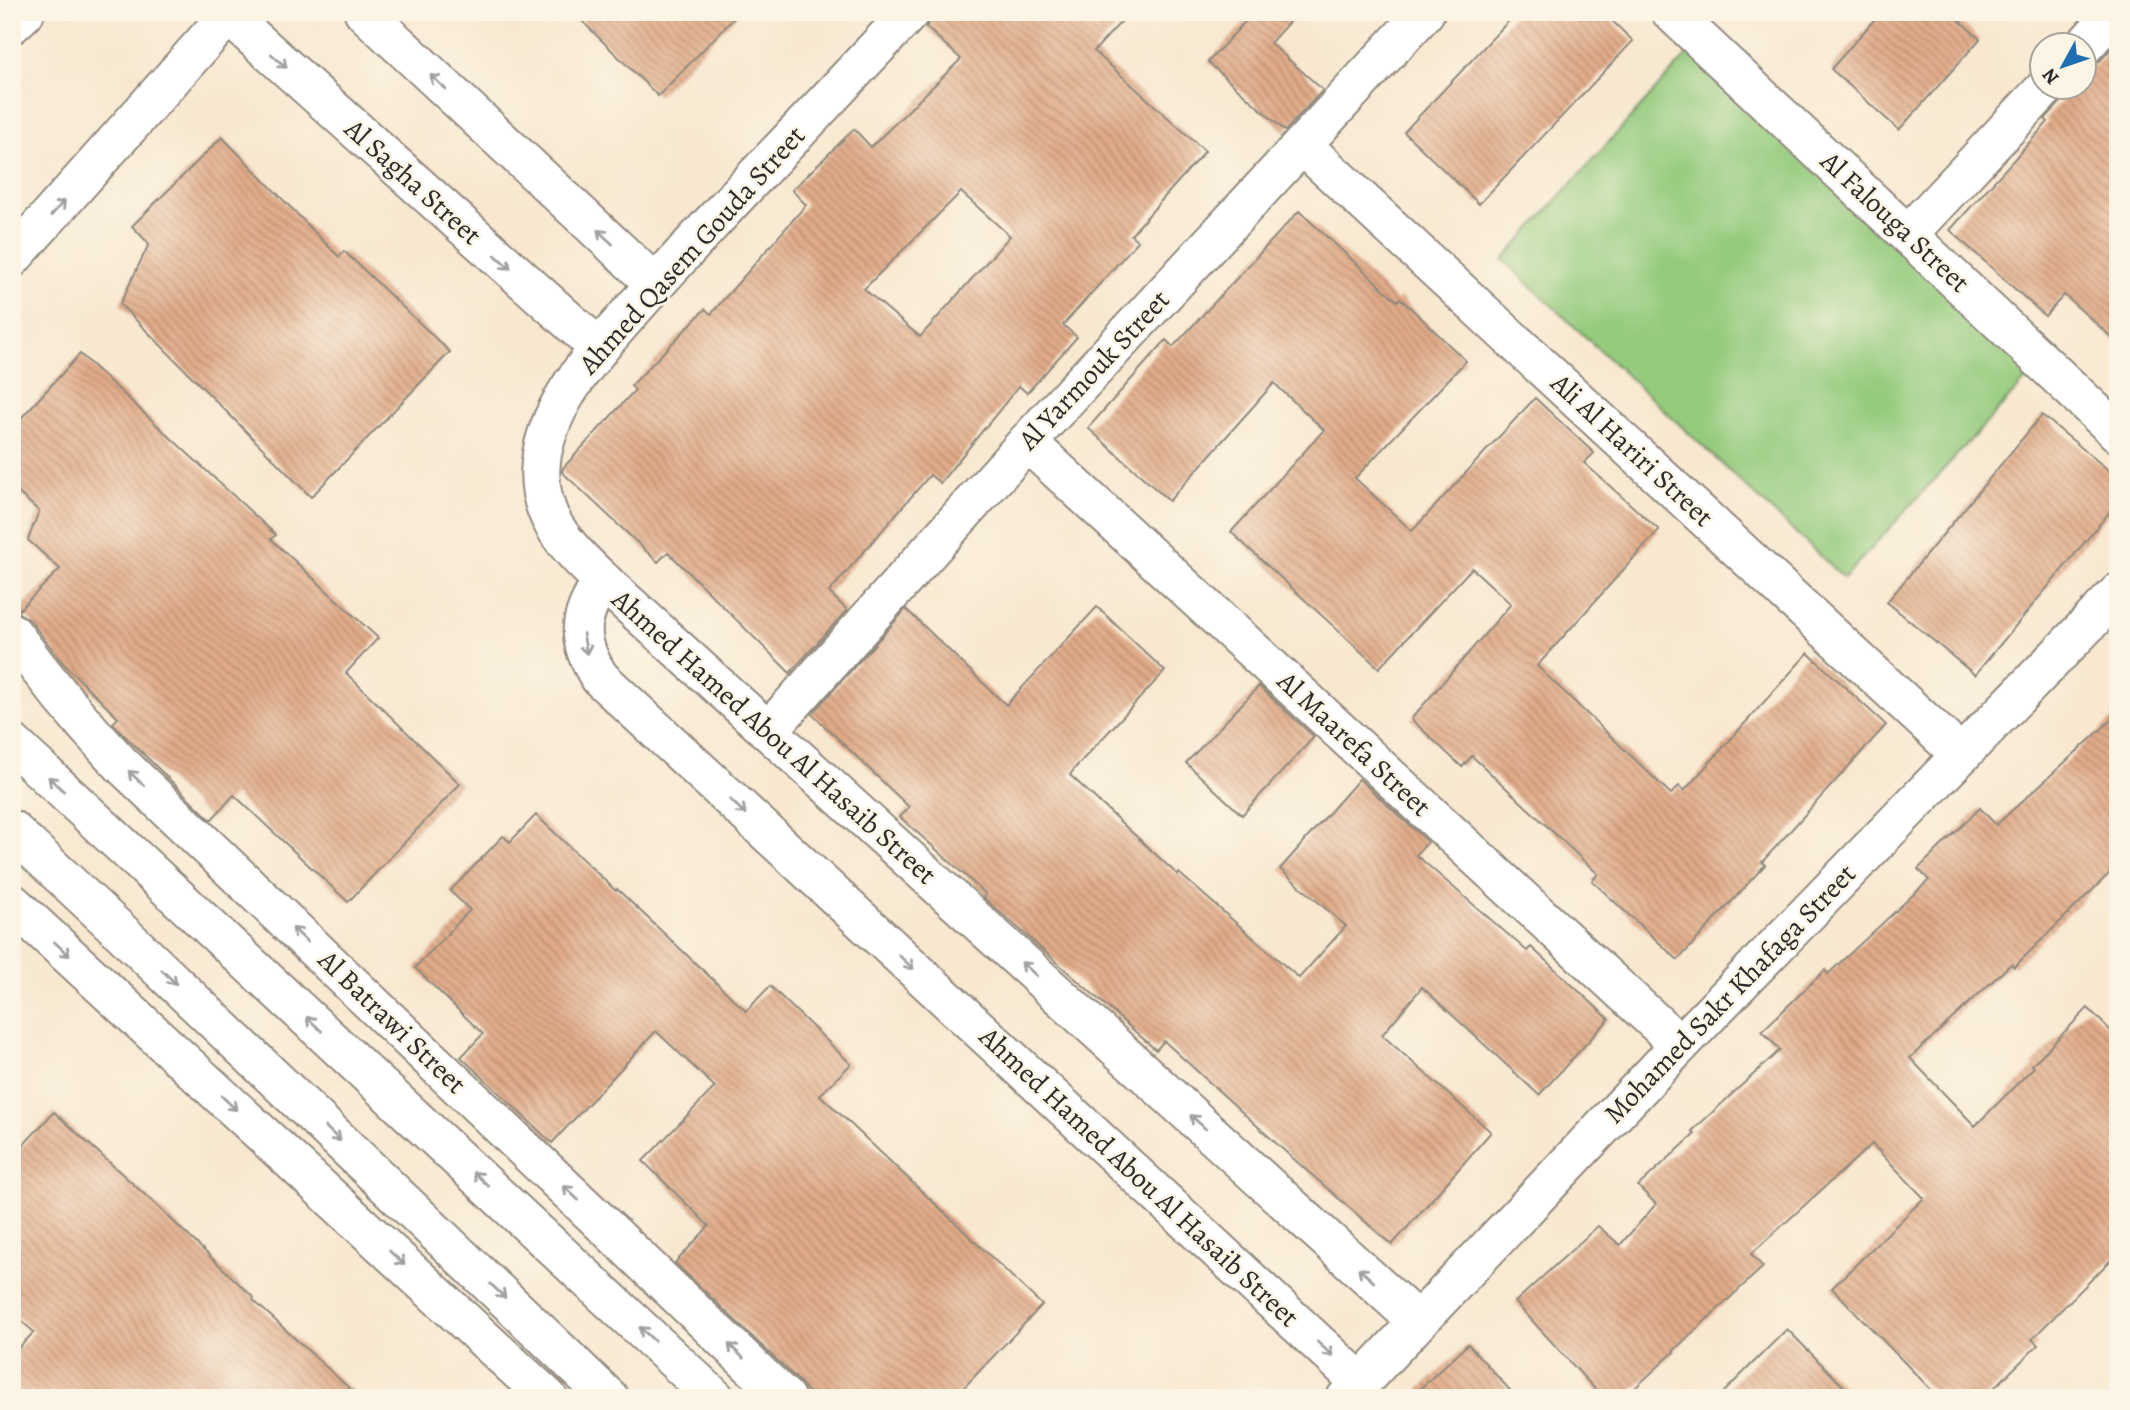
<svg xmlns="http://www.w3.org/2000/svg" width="2130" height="1410" font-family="Alegreya,serif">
	<defs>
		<pattern id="building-back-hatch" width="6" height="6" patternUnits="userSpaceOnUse" patternTransform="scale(1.75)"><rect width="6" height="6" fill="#e1ab88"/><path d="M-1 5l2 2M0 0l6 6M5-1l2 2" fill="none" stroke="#b78b6f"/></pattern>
	</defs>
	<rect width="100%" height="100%" fill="#fcf5e5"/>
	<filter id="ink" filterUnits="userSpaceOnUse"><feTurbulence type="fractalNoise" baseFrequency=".0143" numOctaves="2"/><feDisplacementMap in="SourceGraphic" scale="14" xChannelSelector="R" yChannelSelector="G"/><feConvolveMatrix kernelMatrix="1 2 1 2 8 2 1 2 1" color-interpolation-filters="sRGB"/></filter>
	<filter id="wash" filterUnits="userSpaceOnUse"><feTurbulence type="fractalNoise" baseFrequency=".00686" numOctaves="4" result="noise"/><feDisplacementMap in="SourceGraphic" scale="28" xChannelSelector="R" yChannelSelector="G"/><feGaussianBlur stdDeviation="1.57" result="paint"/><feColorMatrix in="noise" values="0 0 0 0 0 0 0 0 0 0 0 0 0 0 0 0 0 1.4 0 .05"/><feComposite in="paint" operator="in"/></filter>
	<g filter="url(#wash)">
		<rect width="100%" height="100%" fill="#f8e8d0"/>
		<!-- park -->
		<path fill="#94cb7d" stroke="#607b54" stroke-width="2" d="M1695,46L2034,371L1844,578L1503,260Z"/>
		<g id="blocks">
			<!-- building -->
			<g fill="url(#building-back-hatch)" fill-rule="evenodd">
				<path d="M573,12H740L658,96Z"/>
				<path d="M931,12H1130L1094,51L1205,151L1131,235L1138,241L1063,325L1077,337L1027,393L1019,386L940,483L930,475L829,592L847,610L790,673L668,552L658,562L562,472L563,468L635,390L631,386L705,309L711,314L806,205L792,190L854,129L871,147L961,59L926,27L931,18ZM961,192L1010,236L920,337L864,289Z"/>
				<path d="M1254,12H1298L1270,43L1323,90L1285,131L1208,62Z"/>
				<path d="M1517,12H1603L1633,41L1479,204L1404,132Z"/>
				<path d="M1881,12H1950L1980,39L1899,130L1831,69Z"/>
				<path d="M2118,41V343L2064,295L2045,316L1950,230L2048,122L2045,119L2061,102L2066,94V88H2084V67H2091L2100,61Z"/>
				<path d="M222,137L339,257L344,251L450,352L311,497L120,304L149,244L132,226Z"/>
				<path d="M1299,211L1397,301L1400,298L1466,361L1355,478L1412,531L1535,398L1594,453L1584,463L1659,530L1537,666L1671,794L1679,786L1684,791L1808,653L1886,725L1762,862L1765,865L1678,960L1592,881L1598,874L1472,756L1462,767L1411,719L1511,604L1472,568L1379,668L1231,532L1324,430L1274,383L1169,501L1088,428L1166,340L1173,347Z"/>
				<path d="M80,354L276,535L271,539L378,638L346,673L460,784L348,902L234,795L211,820L123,734L113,723L118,718L61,661L30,620L17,612L60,569L28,540L39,511L12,487V428Z"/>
				<path d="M2042,415L2118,478V502L1975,675L1887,602Z"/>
				<path d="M1097,607L1165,671L1075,768L1070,775L1178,875L1179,873L1299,978L1346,926L1280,869L1359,779L1428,842L1416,855L1527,951L1531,947L1609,1019L1539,1095L1422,987L1382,1035L1491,1132L1392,1245L1288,1154L1164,1041L1156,1050L983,897L986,894L900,817L909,807L812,714L906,609L1006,705Z"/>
				<path d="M1259,686L1314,737L1242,815L1186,763Z"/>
				<path d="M2118,714V865L2014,967L2011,964L1910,1058L1975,1126L2034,1067L2032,1065L2088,1008L2118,1038V1253L2032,1339L2038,1345L1984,1398H1939L1832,1288L1924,1198L1872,1144L1751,1254L1763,1267L1673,1351L1674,1352L1624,1398H1603L1515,1302L1598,1226L1620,1245L1656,1204L1638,1186L1695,1134L1692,1131L1780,1050L1762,1031L1825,970L1828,974L1929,880L1918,869L1980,808L1996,825Z"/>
				<path d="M536,815L616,891L617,889L746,1011L770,986L851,1064L820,1095L1042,1305L954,1398H814L800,1382L675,1263L709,1226L643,1161L715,1087L656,1031L552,1143L461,1057L483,1034L415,968L470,910L450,891L503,836L510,842Z"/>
				<path d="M54,1112L155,1204L254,1298L253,1300L360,1398H25L12,1386V1355L34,1332L12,1313V1157Z"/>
				<path d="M1787,1329L1855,1398H1718Z"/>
				<path d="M1468,1344L1517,1398H1410Z"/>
			</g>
		</g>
	</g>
	<g filter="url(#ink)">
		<use href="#blocks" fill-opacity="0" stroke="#928a7e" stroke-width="2"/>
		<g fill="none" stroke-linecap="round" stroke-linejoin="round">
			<defs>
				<g id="minor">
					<path d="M364,12L655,284"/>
					<path d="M910,12C850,76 791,139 731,202C696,240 661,277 627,316C592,356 552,400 542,454C532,513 565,545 603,581L1417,1321"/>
					<path d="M1671,12L2118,433"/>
					<path d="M228,15L599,348"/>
					<path d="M2084,46L2115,12"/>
					<path d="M1302,145L1961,755"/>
					<path d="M1908,234L2045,88"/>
					<path d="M1027,442L1680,1045"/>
					<path d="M603,581C577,617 576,641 600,678L1360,1382"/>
					<path d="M12,633C46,680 82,723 122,765L785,1398"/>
					<path d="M768,731L1027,442L1425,12"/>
					<path d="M12,743L715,1398"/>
					<path d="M12,830L119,930L609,1398"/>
					<path d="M12,903L548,1398"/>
					<path d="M1346,1398L1680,1045L2118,593"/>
				</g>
				<g id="major">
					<path d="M12,24L25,12"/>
					<path d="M12,258L231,12"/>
				</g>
			</defs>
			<!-- minor casing -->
			<use href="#minor" stroke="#928a7e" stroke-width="42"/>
			<!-- major casing -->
			<use href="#major" stroke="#928a7e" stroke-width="42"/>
			<!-- minor -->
			<use href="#minor" stroke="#fff" stroke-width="38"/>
			<!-- major -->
			<use href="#major" stroke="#fff" stroke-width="38"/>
		</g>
		<!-- one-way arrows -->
		<defs><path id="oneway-shaft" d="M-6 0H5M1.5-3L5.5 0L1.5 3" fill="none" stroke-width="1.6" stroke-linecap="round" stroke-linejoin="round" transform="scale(1.75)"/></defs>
		<g stroke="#a0a0a0">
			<use href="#oneway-shaft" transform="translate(279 61) rotate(42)"/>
			<use href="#oneway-shaft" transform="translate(438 82) rotate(-137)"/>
			<use href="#oneway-shaft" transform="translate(58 208) rotate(-48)"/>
			<use href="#oneway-shaft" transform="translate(605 237) rotate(-137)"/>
			<use href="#oneway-shaft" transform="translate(503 262) rotate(42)"/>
			<use href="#oneway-shaft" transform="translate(585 644) rotate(80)"/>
			<use href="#oneway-shaft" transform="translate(136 778) rotate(-136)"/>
			<use href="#oneway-shaft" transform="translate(56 784) rotate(-137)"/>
			<use href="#oneway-shaft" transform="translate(738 807) rotate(43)"/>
			<use href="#oneway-shaft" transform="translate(300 935) rotate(-136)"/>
			<use href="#oneway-shaft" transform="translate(62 949) rotate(43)"/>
			<use href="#oneway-shaft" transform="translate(906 962) rotate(43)"/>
			<use href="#oneway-shaft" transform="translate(1029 969) rotate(-138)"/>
			<use href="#oneway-shaft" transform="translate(169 977) rotate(44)"/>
			<use href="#oneway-shaft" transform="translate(314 1024) rotate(-137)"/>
			<use href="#oneway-shaft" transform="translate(229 1103) rotate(43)"/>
			<use href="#oneway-shaft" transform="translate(1198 1122) rotate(-138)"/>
			<use href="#oneway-shaft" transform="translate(333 1134) rotate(44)"/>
			<use href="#oneway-shaft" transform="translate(481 1179) rotate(-137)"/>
			<use href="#oneway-shaft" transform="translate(571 1193) rotate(-136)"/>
			<use href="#oneway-shaft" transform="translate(397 1258) rotate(43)"/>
			<use href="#oneway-shaft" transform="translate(1366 1275) rotate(-138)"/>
			<use href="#oneway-shaft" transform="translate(498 1291) rotate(44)"/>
			<use href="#oneway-shaft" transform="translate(647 1334) rotate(-137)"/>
			<use href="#oneway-shaft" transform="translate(1325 1349) rotate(43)"/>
			<use href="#oneway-shaft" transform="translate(736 1351) rotate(-136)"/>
		</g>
	</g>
	<g text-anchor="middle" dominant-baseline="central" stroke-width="5" stroke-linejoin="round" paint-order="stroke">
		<!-- street labels -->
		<g font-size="28" fill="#2b2b2b" stroke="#fcf5e5">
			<text transform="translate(413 182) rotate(42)">Al Sagha Street</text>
			<text transform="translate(1895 222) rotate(43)">Al Falouga Street</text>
			<text transform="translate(692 250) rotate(-48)">Ahmed Qasem Gouda Street</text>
			<text transform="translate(1094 370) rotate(-47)">Al Yarmouk Street</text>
			<text transform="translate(1632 450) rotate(43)">Ali Al Hariri Street</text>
			<text transform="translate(774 737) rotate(42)">Ahmed Hamed Abou Al Hasaib Street</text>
			<text transform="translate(1354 744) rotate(43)">Al Maarefa Street</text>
			<text transform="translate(1730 994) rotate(-46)">Mohamed Sakr Khafaga Street</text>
			<text transform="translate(392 1022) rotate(44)">Al Batrawi Street</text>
			<text transform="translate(1139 1177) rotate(43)">Ahmed Hamed Abou Al Hasaib Street</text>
		</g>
	</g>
	<!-- margin -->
	<rect width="2130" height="1410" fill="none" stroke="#fcf5e5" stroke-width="42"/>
	<!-- north arrow -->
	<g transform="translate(2063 66) rotate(230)"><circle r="33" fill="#fcf5e5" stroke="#a8a49b" stroke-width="2"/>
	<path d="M0-5L12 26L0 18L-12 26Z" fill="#1f6fb2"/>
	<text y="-10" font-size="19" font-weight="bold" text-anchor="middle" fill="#2b2b2b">N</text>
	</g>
</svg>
